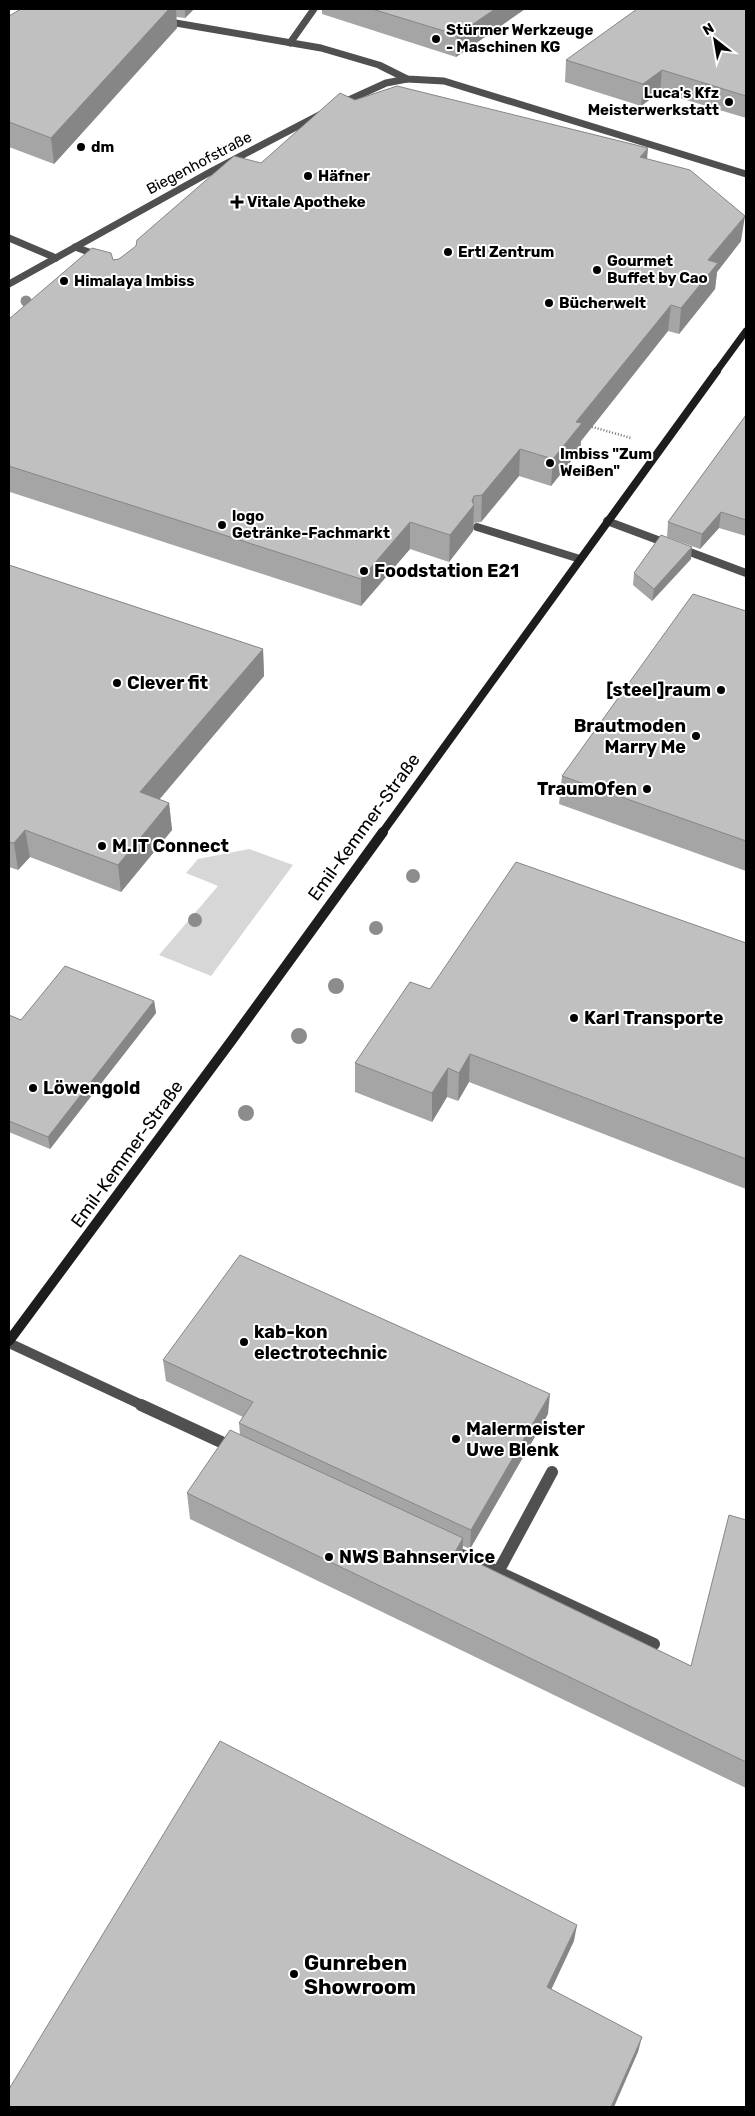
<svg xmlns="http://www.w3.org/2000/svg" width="755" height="2116" font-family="Rubik,sans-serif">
	<rect width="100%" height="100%" fill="#fff"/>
	<!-- green -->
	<path fill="#d7d7d7" d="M249,849L293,865L211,976L159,955L218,886L186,873L198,859Z"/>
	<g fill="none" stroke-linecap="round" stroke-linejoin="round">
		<!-- path -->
		<path stroke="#727272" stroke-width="2.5" stroke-dasharray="1 2" stroke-linecap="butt" d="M589,426L631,438"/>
		<!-- lane-far3 -->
		<g stroke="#505050" stroke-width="7">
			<path d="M290,43L314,9"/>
			<path d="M9,238L56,258"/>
			<path d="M75,247L100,256"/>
		</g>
		<!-- lane-far2 -->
		<g stroke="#505050" stroke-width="8">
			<path d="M607,521L746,573"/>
			<path d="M477,527L580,559"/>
		</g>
		<!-- lane-far1 -->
		<path stroke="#505050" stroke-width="10" d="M9,1343L144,1406"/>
		<!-- lane -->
		<g stroke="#505050" stroke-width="12">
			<path d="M141,1405L232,1447"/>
			<path d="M451,1550L654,1644"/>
			<path d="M498,1572L552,1472"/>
		</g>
		<!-- street -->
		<g stroke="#505050" stroke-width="7">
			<path d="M164,21L321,48L379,65L407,79L444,81L746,174"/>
			<path d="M340,104L386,83L407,79"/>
			<path d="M9,284L212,171L323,113"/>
		</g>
		<!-- secondary-far2 -->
		<path stroke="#1d1d1d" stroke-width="7" d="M716,372L746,331"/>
		<!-- secondary-far1 -->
		<path stroke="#1d1d1d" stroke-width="8" d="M382,833L717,371"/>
		<!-- secondary -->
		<path stroke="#1d1d1d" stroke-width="10" d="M9,1341L232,1040L383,832"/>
	</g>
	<!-- trees -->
	<g fill="#8c8c8c">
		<circle cx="26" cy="301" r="5.5"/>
		<circle cx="413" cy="876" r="7"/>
		<circle cx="195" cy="920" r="7"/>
		<circle cx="376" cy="928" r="7"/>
		<circle cx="336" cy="986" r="8"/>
		<circle cx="299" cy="1036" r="8"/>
		<circle cx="246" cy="1113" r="8"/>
	</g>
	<!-- wall -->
	<g fill="#a5a5a5">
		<path d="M21,9H194L185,18L176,17L177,28L54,164L9,147V16Z"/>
		<path d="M322,9H525L456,57L322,14Z"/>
		<path d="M746,9V118L660,92L641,106L565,82L566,60Z"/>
		<path d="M355,100L647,159L741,241L717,272L715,289L679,334L668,331L581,441L580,450L551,486L519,476L481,522L474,523L473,531L449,562L410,549L361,606L10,492L9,493V319L113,260L119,259Z"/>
		<path d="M746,415V536L719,528L700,549L667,537L668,522Z"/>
		<path d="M691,559L652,601L633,585L634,573Z"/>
		<path d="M9,565L263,649L264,676L159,799L169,803L172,830L121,892L30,857L18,870L9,867Z"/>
		<path d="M746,611V871L559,804L562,776Z"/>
		<path d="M746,943V1189L469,1082L458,1101L447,1097L432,1122L355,1092V1063L430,989Z"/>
		<path d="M154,1001L156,1013L50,1149L9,1132V1015L21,1020Z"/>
		<path d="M163,1360L548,1414L470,1549L463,1546L462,1555L691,1666L746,1520V1788L190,1519L187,1493L240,1435L239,1423L243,1417L166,1381Z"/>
	</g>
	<!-- shaded-wall -->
	<g fill="#868686">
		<path d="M169,9H176L177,28L54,164L51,138Z"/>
		<path d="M185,9H194L185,18Z"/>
		<path d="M495,9H525L456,57L457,35Z"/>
		<path d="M662,70L660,92L641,106L643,84Z"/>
		<path d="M648,148L646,173L640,157Z"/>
		<path d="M745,216L741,241L717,272L715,289L679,334L681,308L708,260Z"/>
		<path d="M671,305L668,331L581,441L580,450L551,486L553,459L576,422Z"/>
		<path d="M520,449L519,476L481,522L482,495Z"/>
		<path d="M474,496L473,506L474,505L473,531L449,562L450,535L472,501Z"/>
		<path d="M721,512L719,528L700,549L702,534Z"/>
		<path d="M410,522V549L361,606V579Z"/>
		<path d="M692,547L691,559L652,601L654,589Z"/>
		<path d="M263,649L264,676L142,820L140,792Z"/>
		<path d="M169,803L172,830L121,892L118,865Z"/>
		<path d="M25,830L30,857L18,870L14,843Z"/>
		<path d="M154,1001L156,1013L50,1149L48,1137Z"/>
		<path d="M470,1054L469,1082L458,1101L459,1073Z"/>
		<path d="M448,1068L447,1097L432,1122V1093Z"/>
		<path d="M550,1394L548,1414L470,1549L471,1530Z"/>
		<path d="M463,1538L462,1563L455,1552Z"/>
		<path d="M577,1925L574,1941L545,2003L547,1987Z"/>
		<path d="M642,2037L638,2052L614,2107H611Z"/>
	</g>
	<!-- building -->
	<g fill="#c0c0c0" stroke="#868686">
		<path d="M21,9H169L51,138L9,122V16Z"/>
		<path d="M372,9H495L457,35Z"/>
		<path d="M637,9H746V96L662,70L643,84L566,60Z"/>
		<path d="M397,86L648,148L640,157L690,170L745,216L708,260L718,263L681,308L671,305L576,422L582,423L553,459L520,449L482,495L474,496L472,501L474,505L450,535L410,522L361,579L9,466V319L92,248L111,253L113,260L119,259L136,246L137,240L234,156L261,163L340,93L355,100Z"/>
		<path d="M746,415V520L721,512L702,534L668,522Z"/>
		<path d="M661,535L692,547L654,589L634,573Z"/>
		<path d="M9,565L263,649L140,792L169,803L118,865L25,830L14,843L9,842Z"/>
		<path d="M693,594L746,611V841L562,776Z"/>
		<path d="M516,862L746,943V1159L470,1054L459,1073L448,1068L432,1093L355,1063L410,982L430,989Z"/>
		<path d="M65,966L154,1001L48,1137L9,1121V1015L21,1020Z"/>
		<path d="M240,1255L550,1394L471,1530L239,1423L253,1402L163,1360Z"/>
		<path d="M230,1430L463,1538L455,1552L691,1666L729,1515L746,1520V1762L187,1493Z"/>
		<path d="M220,1741L577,1925L547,1987L642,2037L611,2107H9V2089Z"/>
	</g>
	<!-- markers -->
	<g fill="#000" stroke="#fff" stroke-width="2">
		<circle cx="436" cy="39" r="5"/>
		<circle cx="729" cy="102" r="5"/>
		<circle cx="81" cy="147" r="5"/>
		<circle cx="308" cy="176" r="5"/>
		<path d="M234.5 194.5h5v5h5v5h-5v5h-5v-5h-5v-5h5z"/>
		<circle cx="448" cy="252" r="5"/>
		<circle cx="597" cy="270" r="5"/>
		<circle cx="64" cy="281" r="5"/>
		<circle cx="549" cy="303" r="5"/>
		<circle cx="550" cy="463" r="5"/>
		<circle cx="222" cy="525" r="5"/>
		<circle cx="364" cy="571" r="5"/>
		<circle cx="117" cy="683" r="5"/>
		<circle cx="721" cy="690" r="5"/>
		<circle cx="696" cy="736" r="5"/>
		<circle cx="647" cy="789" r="5"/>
		<circle cx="102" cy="846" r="5"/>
		<circle cx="574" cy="1018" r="5"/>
		<circle cx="33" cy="1088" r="5"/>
		<circle cx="244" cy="1342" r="5"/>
		<circle cx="456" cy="1439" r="5"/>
		<circle cx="329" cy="1557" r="5"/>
		<circle cx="294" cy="1974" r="5"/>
	</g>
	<g text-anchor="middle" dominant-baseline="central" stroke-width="4" stroke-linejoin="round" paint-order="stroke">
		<!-- far-poi labels -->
		<g font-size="15" font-weight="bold" fill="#000" stroke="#fff" text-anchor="start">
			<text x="446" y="30">Stürmer Werkzeuge<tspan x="446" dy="17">- Maschinen KG</tspan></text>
			<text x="719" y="93" text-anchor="end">Luca's Kfz<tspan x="719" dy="17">Meisterwerkstatt</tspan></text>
			<text x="91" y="147">dm</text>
			<text x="318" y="176">Häfner</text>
			<text x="247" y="202">Vitale Apotheke</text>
			<text x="458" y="252">Ertl Zentrum</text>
			<text x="607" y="261">Gourmet<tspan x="607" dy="17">Buffet by Cao</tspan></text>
			<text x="74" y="281">Himalaya Imbiss</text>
			<text x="559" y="303">Bücherwelt</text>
			<text x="560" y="454">Imbiss "Zum<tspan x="560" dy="17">Weißen"</tspan></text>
			<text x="232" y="516">logo<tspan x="232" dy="17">Getränke-Fachmarkt</tspan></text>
		</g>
		<!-- far-street labels -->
		<g font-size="15" fill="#000" stroke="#fff">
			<text transform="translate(199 163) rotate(-28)">Biegenhofstraße</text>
		</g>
		<!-- poi labels -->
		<g font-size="18" font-weight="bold" fill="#000" stroke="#fff" text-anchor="start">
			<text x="374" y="571">Foodstation E21</text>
			<text x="127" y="683">Clever fit</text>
			<text x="711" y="690" text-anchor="end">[steel]raum</text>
			<text x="686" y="726" text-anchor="end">Brautmoden<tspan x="686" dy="21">Marry Me</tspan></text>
			<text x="637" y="789" text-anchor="end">TraumOfen</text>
			<text x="112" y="846">M.IT Connect</text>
			<text x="584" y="1018">Karl Transporte</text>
			<text x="43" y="1088">Löwengold</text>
			<text x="254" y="1332">kab-kon<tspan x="254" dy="21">electrotechnic</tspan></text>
			<text x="466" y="1429">Malermeister<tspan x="466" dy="21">Uwe Blenk</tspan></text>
			<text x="339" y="1557">NWS Bahnservice</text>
		</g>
		<!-- street labels -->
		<g font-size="18" fill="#000" stroke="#fff">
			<text transform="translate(364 827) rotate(-54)">Emil-Kemmer-Straße</text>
			<text transform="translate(127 1154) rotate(-54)">Emil-Kemmer-Straße</text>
		</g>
		<!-- near-poi labels -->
		<g font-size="21" font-weight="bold" fill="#000" stroke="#fff" text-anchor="start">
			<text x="304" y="1962">Gunreben<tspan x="304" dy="24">Showroom</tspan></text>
		</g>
	</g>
	<!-- border -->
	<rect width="755" height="2116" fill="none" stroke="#000000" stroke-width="20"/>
	<!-- north arrow -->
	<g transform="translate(715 40) rotate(329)" stroke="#ffffff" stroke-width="4" paint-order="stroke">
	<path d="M0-4L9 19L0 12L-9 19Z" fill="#000000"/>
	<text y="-8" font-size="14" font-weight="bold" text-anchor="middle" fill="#000000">N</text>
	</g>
</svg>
